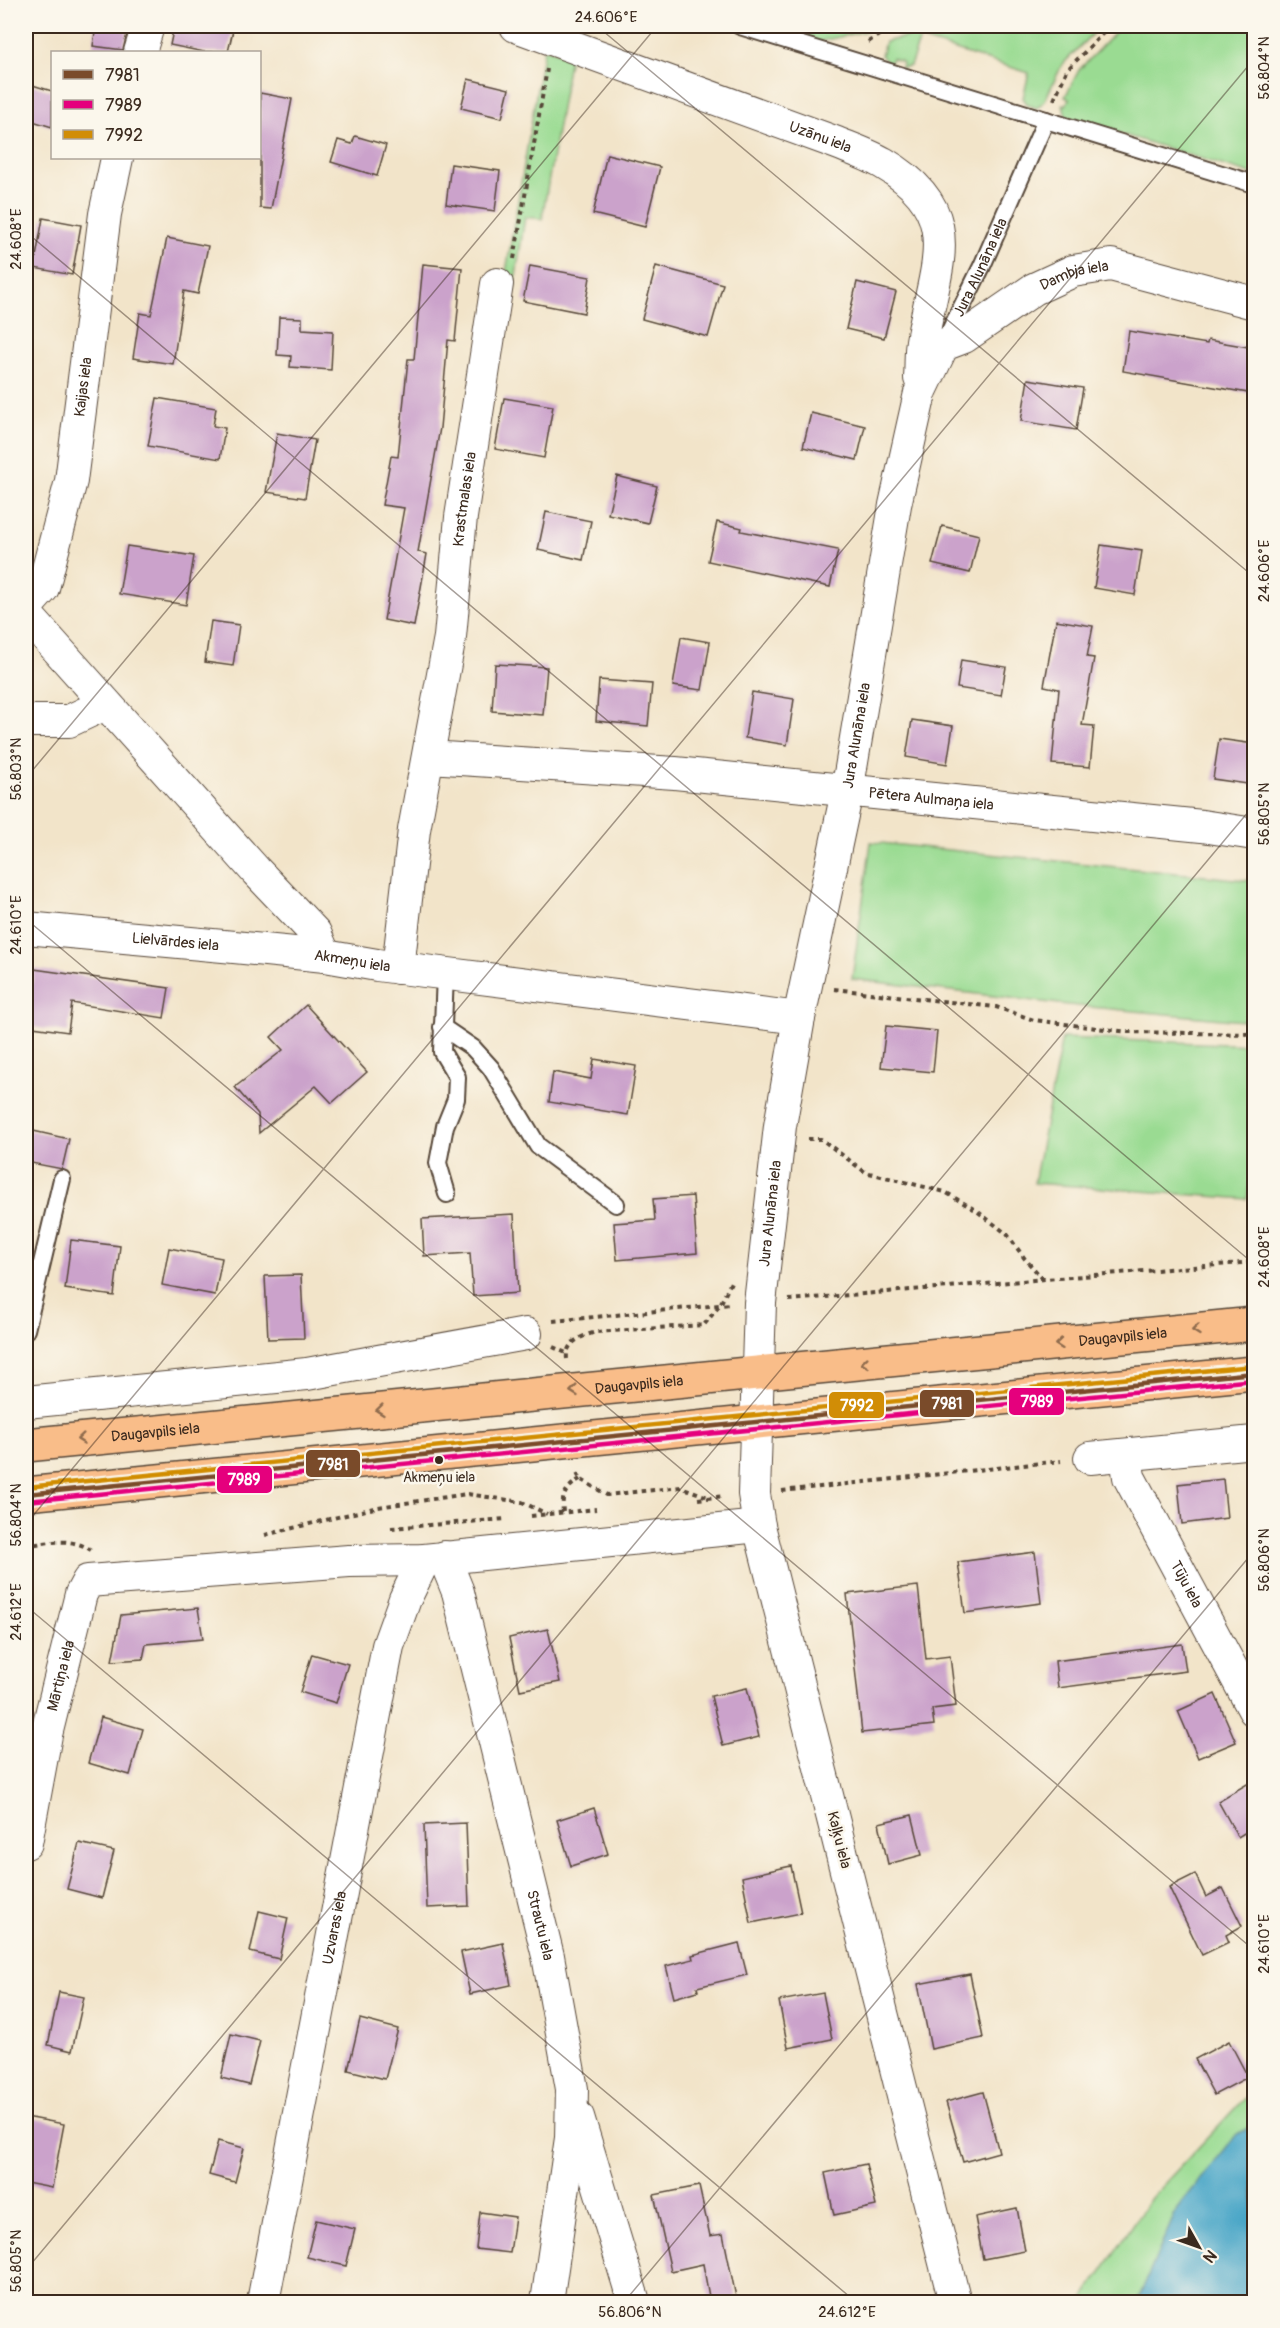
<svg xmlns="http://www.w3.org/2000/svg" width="1280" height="2328" font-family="Pangolin,sans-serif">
	<rect width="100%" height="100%" fill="#fbf7ec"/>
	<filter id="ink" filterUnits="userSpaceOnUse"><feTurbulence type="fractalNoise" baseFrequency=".0167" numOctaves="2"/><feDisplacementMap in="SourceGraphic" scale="12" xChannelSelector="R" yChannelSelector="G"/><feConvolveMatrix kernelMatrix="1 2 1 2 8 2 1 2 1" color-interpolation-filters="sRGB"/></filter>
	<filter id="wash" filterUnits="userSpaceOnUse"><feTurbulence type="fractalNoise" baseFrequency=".008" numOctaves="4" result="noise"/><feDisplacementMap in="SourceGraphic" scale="24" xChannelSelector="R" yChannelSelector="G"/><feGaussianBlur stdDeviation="1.35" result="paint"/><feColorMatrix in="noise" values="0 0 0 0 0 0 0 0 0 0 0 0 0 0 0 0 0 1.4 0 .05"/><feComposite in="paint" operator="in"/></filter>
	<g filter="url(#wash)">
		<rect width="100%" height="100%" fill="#f2e4c9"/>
		<!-- green -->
		<g fill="#9adb92" stroke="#6a8258" stroke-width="1.5">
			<path d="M785,26H803L819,31L841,26H886L818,42L784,29Z"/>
			<path d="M951,26H1100L1062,65L1044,102L1037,108L1028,105L1023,98L1029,73L920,39L910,66L901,68L902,62L892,58L889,64L881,55L885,42Z"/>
			<path d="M1121,26H1254V175L1066,117L1063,104L1066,105L1069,99L1065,97L1079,70Z"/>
			<path d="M544,48L570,56L542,219L525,217L512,302L501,301Z"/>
			<path d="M871,842L1254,881V1022L1068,1005L852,979Z"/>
			<path d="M1062,1038L1254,1045V1153L1247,1199L1034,1183Z"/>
			<path d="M1254,2088V2302H1081L1151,2198Z"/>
		</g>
		<!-- water -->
		<path fill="#48a6c7" stroke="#426872" stroke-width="1.5" d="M1254,2124V2302H1137L1177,2209L1237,2134Z"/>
		<g id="blocks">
			<!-- building -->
			<g fill="#cba2cb">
				<path d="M96,26H129L123,50L93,46Z"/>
				<path d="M174,26H234L228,52H204L170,45Z"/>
				<path d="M468,79L509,89L502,118L461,108Z"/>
				<path d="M26,83L52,91V127L26,119Z"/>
				<path d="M260,93L292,99L271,209L260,208Z"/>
				<path d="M355,136L386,145L377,176L331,162L338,140L352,144Z"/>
				<path d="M607,154L660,167L645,227L593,214Z"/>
				<path d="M451,164L500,171L495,211L446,204Z"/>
				<path d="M43,218L81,225L72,275L34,268Z"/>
				<path d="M167,238L208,246L198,294L184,291L173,364L133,358L140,313L151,315Z"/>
				<path d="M423,264L462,268L455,341L448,340L440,428L418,552L427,554L414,626L384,620L404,508L382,505L391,456L398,457L408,359H414Z"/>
				<path d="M530,266L590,277L584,313L523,301Z"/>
				<path d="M656,266L723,284L708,337L642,319Z"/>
				<path d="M857,282L896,292L884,338L846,329Z"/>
				<path d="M279,317L302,318V329L333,331L331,370L290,367L291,356L277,355Z"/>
				<path d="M1129,331L1207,344L1208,340L1254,348V394L1123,371Z"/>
				<path d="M1028,379L1083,388L1076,430L1021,421Z"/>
				<path d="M157,398L216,408L213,426L225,428L220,459L148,446Z"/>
				<path d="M504,398L553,406L544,458L495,449Z"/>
				<path d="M811,413L865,426L857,460L803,447Z"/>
				<path d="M277,433L315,440L305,498L266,492Z"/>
				<path d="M617,476L657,486L648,523L608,514Z"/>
				<path d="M546,512L591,521L583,560L538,550Z"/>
				<path d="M717,522L742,528L741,531L838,550L830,587L708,561Z"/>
				<path d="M942,526L979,535L970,573L932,564Z"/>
				<path d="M1101,545L1142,551L1135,595L1094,588Z"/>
				<path d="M127,546L194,556L186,605L119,594Z"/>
				<path d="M1056,620L1093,626L1087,657L1094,658L1082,725L1094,726L1090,767L1052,764L1059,689L1044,686Z"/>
				<path d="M211,621L239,625L233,666L205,662Z"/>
				<path d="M681,637L710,642L702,690L673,686Z"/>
				<path d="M961,660L1006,667L1001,695L957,688Z"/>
				<path d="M495,664L547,667L543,715L492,711Z"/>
				<path d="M599,680L652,684L648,726L596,721Z"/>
				<path d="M752,692L794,699L787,745L745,738Z"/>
				<path d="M912,720L953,726L947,764L906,757Z"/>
				<path d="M1219,739L1254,744V785L1213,779Z"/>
				<path d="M34,969L169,988L164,1018L72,1003L68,1032L26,1026Z"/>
				<path d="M306,1005L367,1072L332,1103L316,1086L259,1133L258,1114L235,1087L283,1050L271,1037Z"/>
				<path d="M886,1026L937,1031L933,1072L881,1067Z"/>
				<path d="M594,1059L636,1066L628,1115L549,1102L553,1072L591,1079Z"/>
				<path d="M29,1130L69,1139L62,1169L26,1162Z"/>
				<path d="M693,1196L697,1253L617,1260L614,1223L655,1220L653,1199Z"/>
				<path d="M514,1214L518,1293L473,1296L470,1253L424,1256L422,1219Z"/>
				<path d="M71,1240L120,1246L114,1296L65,1289Z"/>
				<path d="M169,1248L222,1258L215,1295L162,1285Z"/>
				<path d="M301,1275L304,1338L268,1339L265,1276Z"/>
				<path d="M1223,1479L1227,1518L1182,1524L1178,1484Z"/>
				<path d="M1035,1552L1041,1603L965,1613L958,1562Z"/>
				<path d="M918,1586L926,1659L950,1656L956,1706L932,1709L934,1725L862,1733L847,1594Z"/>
				<path d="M198,1608L203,1639L146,1644L143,1659L112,1661L121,1615Z"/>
				<path d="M548,1629L560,1682L520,1690L509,1638Z"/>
				<path d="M1182,1644L1186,1671L1058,1688L1055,1661Z"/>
				<path d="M312,1654L348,1664L336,1703L300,1692Z"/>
				<path d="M747,1688L759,1737L723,1746L711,1696Z"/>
				<path d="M1215,1694L1236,1742L1198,1758L1178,1711Z"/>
				<path d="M101,1717L143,1729L130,1775L88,1763Z"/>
				<path d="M1254,1780V1827L1238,1837L1218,1801Z"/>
				<path d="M594,1808L608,1854L571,1866L557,1820Z"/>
				<path d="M912,1815L922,1855L888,1864L879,1823Z"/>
				<path d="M466,1823L469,1906L427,1908L424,1825Z"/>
				<path d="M79,1843L114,1851L102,1898L67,1889Z"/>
				<path d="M791,1866L801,1913L751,1923L742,1877Z"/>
				<path d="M1195,1874L1206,1897L1223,1888L1242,1926L1226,1935L1229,1942L1202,1955L1169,1887Z"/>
				<path d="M259,1911L288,1918L279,1959L250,1952Z"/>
				<path d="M503,1943L511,1985L470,1994L461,1952Z"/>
				<path d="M739,1943L747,1975L697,1987L698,1991L674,1998L666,1966L693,1959L692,1955Z"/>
				<path d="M970,1974L983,2038L931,2049L918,1984Z"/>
				<path d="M59,1992L84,1997L72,2051L48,2045Z"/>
				<path d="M823,1993L832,2039L788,2048L779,2001Z"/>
				<path d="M360,2019L398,2029L385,2079L348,2070Z"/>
				<path d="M231,2034L260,2041L249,2085L221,2078Z"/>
				<path d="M1229,2041L1248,2077L1214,2095L1195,2059Z"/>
				<path d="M983,2092L999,2152L963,2162L946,2102Z"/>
				<path d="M26,2117L64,2124L52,2188L26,2183Z"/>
				<path d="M218,2141L244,2148L235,2182L209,2175Z"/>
				<path d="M866,2164L876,2206L834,2215L825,2173Z"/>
				<path d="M699,2186L710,2236L723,2234L737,2302H710L703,2264L671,2271L654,2195Z"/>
				<path d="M1017,2208L1025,2251L983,2259L975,2217Z"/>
				<path d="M480,2212L515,2217L510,2253L476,2249Z"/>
				<path d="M316,2220L355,2229L346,2266L307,2257Z"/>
			</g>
		</g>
	</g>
	<g filter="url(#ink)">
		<use href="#blocks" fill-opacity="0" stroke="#564638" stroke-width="1.5"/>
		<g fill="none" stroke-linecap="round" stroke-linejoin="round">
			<defs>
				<g id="lane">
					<path d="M740,26L1254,184"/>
					<path id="s1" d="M944,343L982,266L1046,120"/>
					<path d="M445,974L442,1052L457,1077L456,1099L445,1126L438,1163L447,1194"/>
					<path d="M442,1027L473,1048L491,1068L538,1146L616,1204"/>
					<path d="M26,1330L62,1179"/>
				</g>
				<g id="street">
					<path id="s2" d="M516,26L837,143C852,149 869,155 883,163C967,212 935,265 922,341C920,353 921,366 920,378"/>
					<path d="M140,52L148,26"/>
					<path id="s3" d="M26,607L43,588L71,481L105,214L117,158"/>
					<path d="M26,614L256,871L315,933L325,956"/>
					<path d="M26,721H69L105,704"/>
					<path id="s4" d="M429,757L675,773L1202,826L1254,834"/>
					<path id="s5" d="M26,928L234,947L325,956L377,965L799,1018"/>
					<path id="s6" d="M398,968L414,830L450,637L461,517L497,284"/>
					<path d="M26,1402L307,1374L526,1334"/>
					<path id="s7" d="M1126,1455L1129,1477L1254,1710"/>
					<path d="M1090,1458L1254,1442"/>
					<path id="s8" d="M444,1557L458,1592L548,1956L572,2089L571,2138L547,2302"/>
					<path id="s9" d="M26,1843L46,1735L81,1594L88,1581L349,1561L424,1560L759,1526"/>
					<path d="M578,2117L634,2302"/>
					<path id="s10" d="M263,2302L388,1646L405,1599L424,1560"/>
					<path id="s11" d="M955,2302L759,1526L754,1494L760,1303L780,1126L799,1018L847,792L895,505L920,393L943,345L964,337L1034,289L1073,271L1111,265L1254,303"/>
				</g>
				<g id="highway">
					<path id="s12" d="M26,1445L1254,1324"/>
					<path d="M26,1494L1254,1373"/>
				</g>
			</defs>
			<!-- lane casing -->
			<use href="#lane" stroke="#564638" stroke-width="20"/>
			<!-- street casing -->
			<use href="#street" stroke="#564638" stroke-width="34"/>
			<!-- highway casing -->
			<use href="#highway" stroke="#564638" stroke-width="36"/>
			<!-- path -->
			<g stroke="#564638" stroke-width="4" stroke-dasharray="4.5 4.5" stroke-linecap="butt">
				<path d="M868,42L879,35L918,26"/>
				<path d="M1054,100L1067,70L1110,26"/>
				<path d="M514,259L547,69"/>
				<path d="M834,989L996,1007L1034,1020L1128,1032L1254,1034"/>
				<path d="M808,1139H821L865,1172L945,1192L977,1211L1007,1234L1025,1259L1045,1281"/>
				<path d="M789,1300L1254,1262"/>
				<path d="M553,1321L730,1304"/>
				<path d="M553,1347L566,1353"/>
				<path d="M567,1359C565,1342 582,1336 596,1332L704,1325L720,1305L731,1282"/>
				<path d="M577,1473L580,1479L607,1495L681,1487L708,1497"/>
				<path d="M782,1491L1061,1461"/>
				<path d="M698,1499L724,1496"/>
				<path d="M563,1512C561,1495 566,1488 580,1479"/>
				<path d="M531,1516L596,1509"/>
				<path d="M391,1528L506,1519"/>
				<path d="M265,1535L378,1507L467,1494L522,1502L547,1514"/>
				<path d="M26,1546C48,1542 71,1537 91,1550"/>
			</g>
			<!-- lane -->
			<use href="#lane" stroke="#fff" stroke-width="16"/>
			<!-- street -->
			<use href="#street" stroke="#fff" stroke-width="32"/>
			<!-- highway -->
			<use href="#highway" stroke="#f9bd89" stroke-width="33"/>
			<defs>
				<path id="bus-1" d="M26,1494L1254,1373"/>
				<path id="bus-2" d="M27,1501L1254,1380"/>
				<path id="bus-3" d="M26,1487L1253,1366"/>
			</defs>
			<!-- bus-1 casing -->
			<use href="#bus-1" stroke="#fbf7ec" stroke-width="9"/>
			<!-- bus-2 casing -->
			<use href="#bus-2" stroke="#fbf7ec" stroke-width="9"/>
			<!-- bus-3 casing -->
			<use href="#bus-3" stroke="#fbf7ec" stroke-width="9"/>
			<!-- bus-1 -->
			<use href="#bus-1" stroke="#7a4b2a" stroke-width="4.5"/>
			<!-- bus-2 -->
			<use href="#bus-2" stroke="#e5007d" stroke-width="4.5"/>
			<!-- bus-3 -->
			<use href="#bus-3" stroke="#d18d06" stroke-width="4.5"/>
		</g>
		<!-- one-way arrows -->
		<defs><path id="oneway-chevron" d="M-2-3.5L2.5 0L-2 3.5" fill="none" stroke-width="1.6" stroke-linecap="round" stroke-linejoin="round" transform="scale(1.5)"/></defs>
		<g stroke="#906c4e">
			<use href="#oneway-chevron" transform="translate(1196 1330) rotate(174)"/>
			<use href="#oneway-chevron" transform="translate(1059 1344) rotate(174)"/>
			<use href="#oneway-chevron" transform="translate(865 1363) rotate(174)"/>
			<use href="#oneway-chevron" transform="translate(574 1391) rotate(174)"/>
			<use href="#oneway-chevron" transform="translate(380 1410) rotate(174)"/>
			<use href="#oneway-chevron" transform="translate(81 1439) rotate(174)"/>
		</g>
	</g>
	<!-- ticks -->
	<path fill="none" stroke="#3b2a1e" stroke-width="1.5" stroke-opacity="0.45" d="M597,26L1254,577M26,32L31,26M26,232L1254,1264M26,778L657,26M26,919L1254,1950M26,1524L1254,59M26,1606L856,2302M26,2270L1254,805M26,2293L37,2302M624,2302L1254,1551M1250,2302L1254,2297"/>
	<!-- markers -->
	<circle fill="#3b2a1e" stroke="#fbf7ec" stroke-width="2" cx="439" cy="1460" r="5"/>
	<g text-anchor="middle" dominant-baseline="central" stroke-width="5" stroke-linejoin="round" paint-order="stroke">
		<!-- bus labels -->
		<g font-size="14" fill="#3b2a1e" stroke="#fbf7ec">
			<text x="439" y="1477">Akmeņu iela</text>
		</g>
		<!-- street labels -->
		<g font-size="15" fill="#3b2a1e" stroke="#fbf7ec">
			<text stroke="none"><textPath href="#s2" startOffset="324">Uzānu iela</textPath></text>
			<text stroke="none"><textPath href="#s1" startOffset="84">Jura Alunāna iela</textPath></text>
			<text stroke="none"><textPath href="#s11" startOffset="2152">Dambja iela</textPath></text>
			<text stroke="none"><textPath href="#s3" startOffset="231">Kaijas iela</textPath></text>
			<text stroke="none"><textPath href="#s6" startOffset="474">Krastmalas iela</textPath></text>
			<text stroke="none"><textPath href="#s11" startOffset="1600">Jura Alunāna iela</textPath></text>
			<text stroke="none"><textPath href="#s4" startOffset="504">Pētera Aulmaņa iela</textPath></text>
			<text stroke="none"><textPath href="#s5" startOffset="150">Lielvārdes iela</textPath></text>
			<text stroke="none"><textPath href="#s5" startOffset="328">Akmeņu iela</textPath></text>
			<text stroke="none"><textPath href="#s11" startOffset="1114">Jura Alunāna iela</textPath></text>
			<text stroke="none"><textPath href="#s12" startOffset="1102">Daugavpils iela</textPath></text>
			<text stroke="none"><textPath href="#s12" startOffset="616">Daugavpils iela</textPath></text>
			<text stroke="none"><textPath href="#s12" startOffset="130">Daugavpils iela</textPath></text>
			<text stroke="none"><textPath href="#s7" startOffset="144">Tūju iela</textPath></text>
			<text stroke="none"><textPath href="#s9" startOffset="171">Mārtiņa iela</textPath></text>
			<text transform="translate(839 1840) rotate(76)">Kaļķu iela</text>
			<text stroke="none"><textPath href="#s8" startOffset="381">Strautu iela</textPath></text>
			<text stroke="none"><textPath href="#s10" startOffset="381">Uzvaras iela</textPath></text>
		</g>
	</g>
	<g stroke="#fbf7ec" stroke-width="2">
		<rect x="1008" y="1387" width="57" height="29" rx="6" fill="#e5007d"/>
		<rect x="919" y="1389" width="56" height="29" rx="6" fill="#7a4b2a"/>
		<rect x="828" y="1391" width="57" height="28" rx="6" fill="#d18d06"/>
		<rect x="305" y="1449" width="56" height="29" rx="6" fill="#7a4b2a"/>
		<rect x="216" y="1465" width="57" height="29" rx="6" fill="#e5007d"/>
	</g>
	<g font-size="16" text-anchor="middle" font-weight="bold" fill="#fff">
		<text x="1037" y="1407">7989</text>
		<text x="947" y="1409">7981</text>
		<text x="857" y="1411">7992</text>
		<text x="333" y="1470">7981</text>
		<text x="244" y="1485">7989</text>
	</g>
	<!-- margin -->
	<rect width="1280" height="2328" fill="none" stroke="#fbf7ec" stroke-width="66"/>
	<!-- legend -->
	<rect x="51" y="51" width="210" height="108" fill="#fbf7ec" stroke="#aea59a" stroke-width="1.5"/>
	<rect x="63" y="70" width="30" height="9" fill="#7a4b2a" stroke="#aea59a" stroke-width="1.5"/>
	<text x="105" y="81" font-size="18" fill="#3b2a1e">7981</text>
	<rect x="63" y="100" width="30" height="9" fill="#e5007d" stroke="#aea59a" stroke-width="1.5"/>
	<text x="105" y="111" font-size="18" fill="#3b2a1e">7989</text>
	<rect x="63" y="130" width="30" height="9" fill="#d18d06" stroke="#aea59a" stroke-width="1.5"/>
	<text x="105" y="141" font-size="18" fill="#3b2a1e">7992</text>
	<!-- north arrow -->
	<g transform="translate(1199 2247) rotate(130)" stroke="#fbf7ec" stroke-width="4.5" paint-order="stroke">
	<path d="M0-4.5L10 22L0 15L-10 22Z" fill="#3b2a1e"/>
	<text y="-9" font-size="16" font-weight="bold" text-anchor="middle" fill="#3b2a1e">N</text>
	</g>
	<rect x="33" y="33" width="1214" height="2262" fill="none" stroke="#3b2a1e" stroke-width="2"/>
	<g font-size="15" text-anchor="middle" fill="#3b2a1e">
		<text x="606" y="22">24.606°E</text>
		<text transform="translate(1264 68) rotate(-90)" y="5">56.804°N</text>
		<text transform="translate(16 239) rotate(-90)" y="5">24.608°E</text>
		<text transform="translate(1264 571) rotate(-90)" y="5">24.606°E</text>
		<text transform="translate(16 769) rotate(-90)" y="5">56.803°N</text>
		<text transform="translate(1264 814) rotate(-90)" y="5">56.805°N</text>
		<text transform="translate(16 925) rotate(-90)" y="5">24.610°E</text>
		<text transform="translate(1264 1257) rotate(-90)" y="5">24.608°E</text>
		<text transform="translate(16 1515) rotate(-90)" y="5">56.804°N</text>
		<text transform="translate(1264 1560) rotate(-90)" y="5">56.806°N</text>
		<text transform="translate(16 1612) rotate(-90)" y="5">24.612°E</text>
		<text transform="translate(1264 1944) rotate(-90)" y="5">24.610°E</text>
		<text transform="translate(16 2261) rotate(-90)" y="5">56.805°N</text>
		<text x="630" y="2317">56.806°N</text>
		<text x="847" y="2317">24.612°E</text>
	</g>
</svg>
